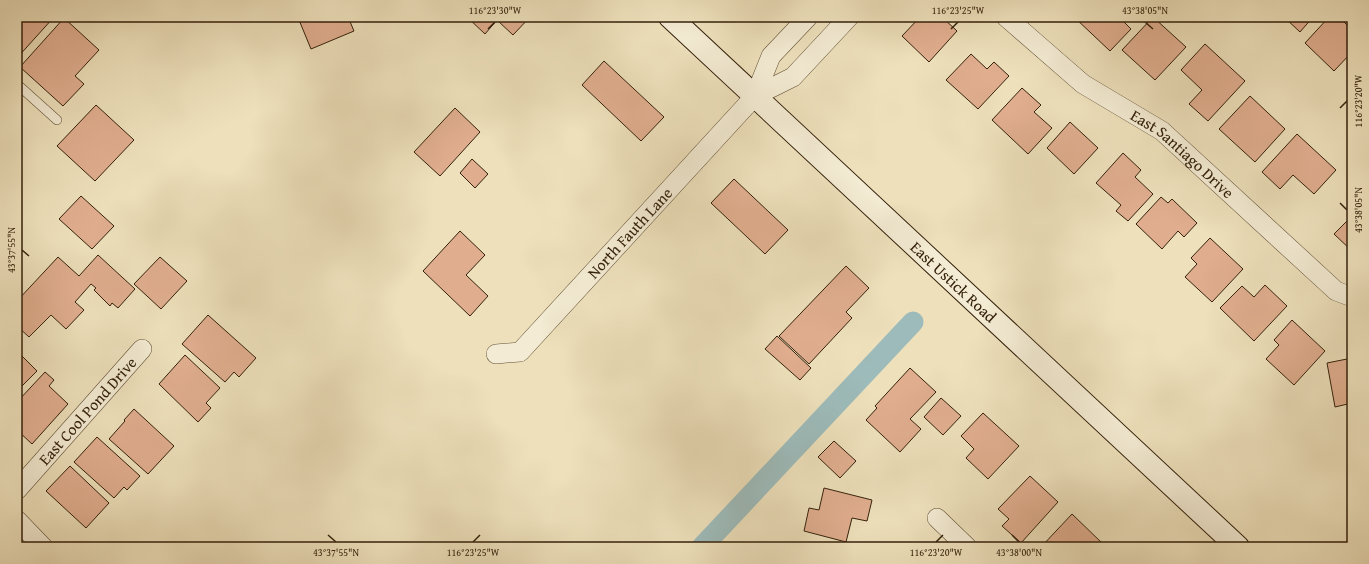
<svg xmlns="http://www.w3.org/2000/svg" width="1369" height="564" font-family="'Gentium Book Plus',serif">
	<rect width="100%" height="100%" fill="#ede0bb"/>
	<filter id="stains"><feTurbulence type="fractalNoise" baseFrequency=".005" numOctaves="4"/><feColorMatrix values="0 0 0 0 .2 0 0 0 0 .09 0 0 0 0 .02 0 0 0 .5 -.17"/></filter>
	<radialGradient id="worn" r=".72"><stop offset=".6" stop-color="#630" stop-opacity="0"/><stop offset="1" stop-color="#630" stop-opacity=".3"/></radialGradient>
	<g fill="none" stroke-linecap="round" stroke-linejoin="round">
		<!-- canal -->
		<path stroke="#9dbbba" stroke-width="21" d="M702,547L913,322"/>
	</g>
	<!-- building -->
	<g fill="#e0ae8f" stroke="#34210b">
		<path d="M17,17H54L17,58Z"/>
		<path d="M305,17H348L354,31L311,49L299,20Z"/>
		<path d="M467,17H530L513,35L497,20L485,34Z"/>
		<path d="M920,17H942L957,31L929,62L902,36Z"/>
		<path d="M1074,17H1119L1131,29L1110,51Z"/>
		<path d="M1153,17L1186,47L1155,80L1122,50Z"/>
		<path d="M1280,17H1313L1300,32L1285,18L1283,20Z"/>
		<path d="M1329,17H1339L1352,30V52L1334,71L1305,43Z"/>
		<path d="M64,18L99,50L75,76L84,84L63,106L20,67Z"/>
		<path d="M1205,44L1245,81L1208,121L1189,104L1202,90L1181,70Z"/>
		<path d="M971,54L987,69L994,62L1009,76L978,109L946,80Z"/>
		<path d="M604,61L664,117L641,141L582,85Z"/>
		<path d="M1022,88L1041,105L1034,112L1052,128L1028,154L992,120Z"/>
		<path d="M1250,96L1285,129L1255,162L1219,129Z"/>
		<path d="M96,105L134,140L95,181L57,146Z"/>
		<path d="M455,108L480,132L440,176L414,152Z"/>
		<path d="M1070,122L1098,148L1074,174L1047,148Z"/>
		<path d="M1297,134L1336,170L1314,194L1293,175L1280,189L1262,172Z"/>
		<path d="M1123,153L1141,170L1135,177L1153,194L1128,221L1116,211L1121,205L1096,183Z"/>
		<path d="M472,159L488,174L475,188L460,173Z"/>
		<path d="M734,179L788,230L765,254L711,203Z"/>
		<path d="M81,196L114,226L92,249L59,219Z"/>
		<path d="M1161,197L1168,203L1172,199L1197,223L1184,237L1178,231L1162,249L1136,224Z"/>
		<path d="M1352,216V251L1334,234Z"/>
		<path d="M460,231L485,255L466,275L488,296L470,316L423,271Z"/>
		<path d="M1210,238L1243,269L1212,302L1185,277L1197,264L1191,258Z"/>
		<path d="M98,255L135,289L118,308L112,303L110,306L94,290L96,288L91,284L75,302L84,310L66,329L51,315L29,337L17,326V301L58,257L79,276Z"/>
		<path d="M160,257L187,281L161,309L134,284Z"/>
		<path d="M846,266L869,288L846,312L852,318L809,364L779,336Z"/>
		<path d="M1265,285L1287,306L1254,341L1220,308L1242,286L1254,297Z"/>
		<path d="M208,315L256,358L239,377L234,372L225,382L182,344Z"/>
		<path d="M1292,320L1325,351L1294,385L1266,359L1279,345L1274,340Z"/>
		<path d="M777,336L811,368L800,380L765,349Z"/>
		<path d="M17,351L37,371L17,391Z"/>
		<path d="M185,355L220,388L206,403L211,408L198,422L159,384Z"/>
		<path d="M1352,358V403L1335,407L1327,363Z"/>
		<path d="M910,368L936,392L910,419L921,429L900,452L866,420L877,408L875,406Z"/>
		<path d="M45,372L54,380L49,386L68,404L32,444L17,430V402Z"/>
		<path d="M941,398L961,416L943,435L924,417Z"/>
		<path d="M134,409L174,446L148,474L109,439L125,421L124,420Z"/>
		<path d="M983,413L1019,446L988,479L966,458L974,449L961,436Z"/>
		<path d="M97,437L140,476L127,490L124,487L114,498L74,462Z"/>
		<path d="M834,441L856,461L840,478L818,457Z"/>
		<path d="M70,466L109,503L86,528L46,491Z"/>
		<path d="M1030,476L1058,502L1021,543L1002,526L1009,519L998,509Z"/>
		<path d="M824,488L872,500L867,521L852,518L846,542L804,531L809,508L819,510Z"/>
		<path d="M1072,514L1102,543L1098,547H1041Z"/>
	</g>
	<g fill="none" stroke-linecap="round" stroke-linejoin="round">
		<defs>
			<path id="lane" d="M17,84L57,120"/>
			<g id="street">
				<path id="s1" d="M1006,17L1083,84L1162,131L1336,291L1352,297"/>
				<path d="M755,96L793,77L849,17"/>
				<path id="s2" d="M496,354L520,352L755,96L771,56L808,17"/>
				<path id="s3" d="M17,490L142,349"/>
				<path d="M937,518L967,547"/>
				<path d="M17,520L43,547"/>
			</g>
			<g id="secondary">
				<path id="s4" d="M670,17L1238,547"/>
			</g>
		</defs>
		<!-- lane casing -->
		<use href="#lane" stroke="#625137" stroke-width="10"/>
		<!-- street casing -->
		<use href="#street" stroke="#625137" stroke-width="20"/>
		<!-- secondary casing -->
		<use href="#secondary" stroke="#34210b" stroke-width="24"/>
		<!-- lane -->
		<use href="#lane" stroke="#f3ebd3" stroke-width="9"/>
		<!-- street -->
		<use href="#street" stroke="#f3ebd3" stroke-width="19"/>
		<!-- secondary -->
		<use href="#secondary" stroke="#f3ebd3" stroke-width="22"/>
	</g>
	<!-- ticks -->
	<path fill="none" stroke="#34210b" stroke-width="1.5" d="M1145,22L1153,29M488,29L495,22M951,29L958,22M1340,108L1347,101M1340,203L1347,210M22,250L29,256M328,535L336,542M1012,535L1019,542M473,542L480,535M936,542L943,535"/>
	<g text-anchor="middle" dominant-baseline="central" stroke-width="3" stroke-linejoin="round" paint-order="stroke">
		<!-- street labels -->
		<g font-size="16" fill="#34210b" stroke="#f3ebd3">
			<text stroke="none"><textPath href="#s1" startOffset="224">East Santiago Drive</textPath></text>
			<text stroke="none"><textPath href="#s2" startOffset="186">North Fauth Lane</textPath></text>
			<text stroke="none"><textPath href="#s4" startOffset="388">East Ustick Road</textPath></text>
			<text stroke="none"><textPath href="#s3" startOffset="106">East Cool Pond Drive</textPath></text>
		</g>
	</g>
	<!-- margin -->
	<rect width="1369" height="564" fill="none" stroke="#ede0bb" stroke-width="44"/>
	<rect x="22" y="22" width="1325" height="520" fill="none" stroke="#34210b" stroke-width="1.5"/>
	<g font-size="10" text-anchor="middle" fill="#34210b">
		<text x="495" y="14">116°23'30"W</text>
		<text x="958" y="14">116°23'25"W</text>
		<text x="1145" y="14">43°38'05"N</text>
		<text transform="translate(1358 101) rotate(-90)" y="4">116°23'20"W</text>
		<text transform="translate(1358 210) rotate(-90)" y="4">43°38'05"N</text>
		<text transform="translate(11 250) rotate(-90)" y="4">43°37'55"N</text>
		<text x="336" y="556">43°37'55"N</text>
		<text x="473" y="556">116°23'25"W</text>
		<text x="936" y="556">116°23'20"W</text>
		<text x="1019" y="556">43°38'00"N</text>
	</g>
	<rect width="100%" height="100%" filter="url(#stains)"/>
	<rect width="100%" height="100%" fill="url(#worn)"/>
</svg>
